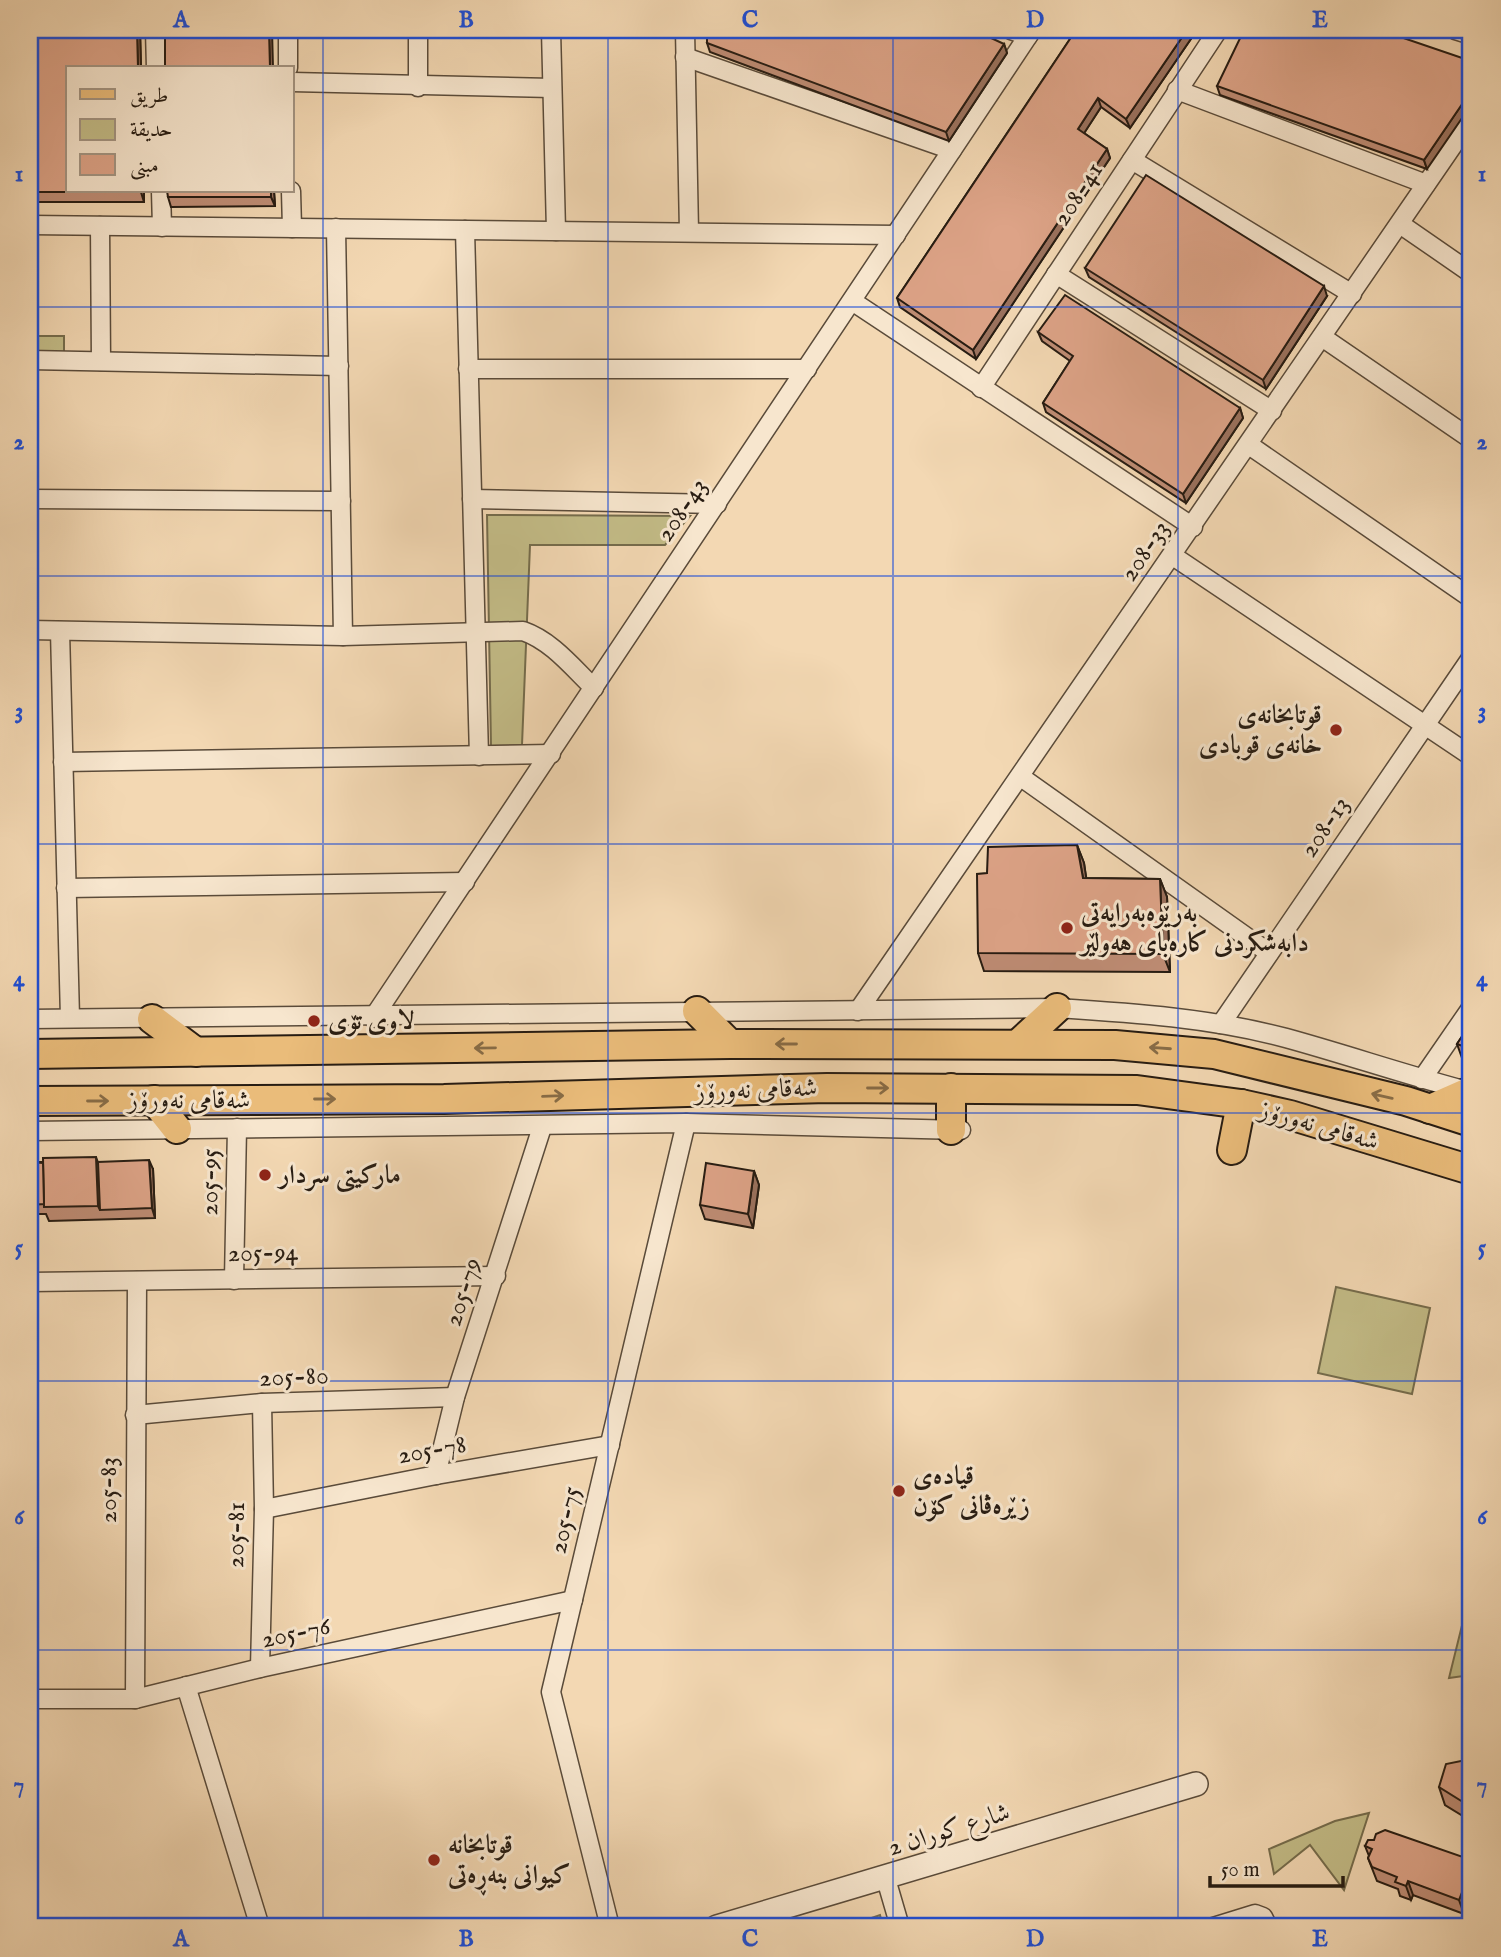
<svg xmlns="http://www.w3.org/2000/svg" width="1501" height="1957" font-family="'IM FELL English',Amiri,serif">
	<rect width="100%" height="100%" fill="#f3d8b3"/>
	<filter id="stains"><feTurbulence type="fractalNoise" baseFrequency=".00286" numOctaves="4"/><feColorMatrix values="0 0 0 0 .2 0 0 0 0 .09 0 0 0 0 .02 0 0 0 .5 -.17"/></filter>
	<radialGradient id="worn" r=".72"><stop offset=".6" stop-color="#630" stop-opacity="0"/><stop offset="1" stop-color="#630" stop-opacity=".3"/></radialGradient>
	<!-- green -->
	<g fill="#c3bc87" stroke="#756c4c" stroke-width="2">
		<path d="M30,336H64V355L30,354Z"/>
		<path d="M487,515L690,516L665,545H530L522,745L491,746Z"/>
		<path d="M1336,1287L1430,1308L1412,1394L1318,1373Z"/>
		<path d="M1471,1589V1675L1449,1678Z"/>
		<path d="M1369,1813L1344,1890L1310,1845L1274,1874L1269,1849L1335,1821Z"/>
		<path d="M880,1915L883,1927H845Z"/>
	</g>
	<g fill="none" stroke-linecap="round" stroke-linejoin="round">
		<defs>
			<g id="minor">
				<path d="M155,30L156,68"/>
				<path d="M288,30V68"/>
				<path d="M551,30L556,231"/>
				<path d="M685,30L689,232"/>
				<path d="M1011,30L1028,36"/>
				<path d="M1455,30L1471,35"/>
				<path d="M685,57L952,150"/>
				<path d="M292,82L552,88"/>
				<path d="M418,87V30"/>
				<path d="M1177,90L1426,184"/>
				<path d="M1132,160L1352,294"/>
				<path d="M161,191L162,227"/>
				<path d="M291,191L292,228"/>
				<path d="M1400,224L1471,273"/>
				<path d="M30,225L896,235"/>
				<path d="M100,226L101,361"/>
				<path d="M336,228L343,636"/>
				<path d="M465,230L479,756"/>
				<path d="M1056,274L1272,411"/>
				<path d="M852,301L1193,527"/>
				<path d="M1322,337L1471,439"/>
				<path d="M30,360L339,366"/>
				<path d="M468,369H807"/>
				<path d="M981,388L1218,30"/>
				<path d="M1249,445L1471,598"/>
				<path d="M30,499L341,501"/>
				<path d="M472,499L717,504"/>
				<path d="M1173,556L1471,756"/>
				<path d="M30,630L343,636L523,631C552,641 573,668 594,688"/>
				<path d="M60,631L70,1018"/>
				<path d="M63,762L551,754"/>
				<path d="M1021,777L1269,953"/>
				<path d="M66,888L465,882"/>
				<path d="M858,1011L1471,119"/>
				<path d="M373,1018L1032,30"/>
				<path d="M30,1019L1057,1008C1134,1013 1211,1018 1286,1038C1348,1055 1409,1076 1471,1092"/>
				<path d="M1221,1024L1471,658"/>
				<path d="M1422,1079L1471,1008"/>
				<path d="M30,1131L686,1123L961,1130"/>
				<path d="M234,1280L237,1128"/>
				<path d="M30,1282L496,1276"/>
				<path d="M135,1415L262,1403L455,1397"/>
				<path d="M436,1475L455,1397L542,1127"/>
				<path d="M264,1509L436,1475L610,1445"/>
				<path d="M260,1668L264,1509L262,1403"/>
				<path d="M186,1686L260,1927"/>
				<path d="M30,1699H135L260,1668L573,1600"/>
				<path d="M135,1699L137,1281"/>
				<path d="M886,1879L900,1927"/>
				<path d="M610,1927L551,1692L686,1123"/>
				<path d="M1213,1927L1255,1914L1263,1917L1268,1927"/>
			</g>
			<path id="tertiary" d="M717,1927L1196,1784"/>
			<g id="primary">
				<path d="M697,1011L730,1044"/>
				<path d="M152,1019L196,1052"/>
				<path d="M1018,1044L1057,1008"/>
				<path d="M30,1054L730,1044L1115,1045L1214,1054L1406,1101L1471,1122"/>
				<path d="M951,1088V1130"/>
				<path d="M154,1100L177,1129"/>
				<path d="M30,1101L444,1099L827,1088L1137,1090L1241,1104L1290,1115L1471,1170"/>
				<path d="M1430,1109L1471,1091"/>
				<path d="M1232,1150L1241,1104"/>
			</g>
		</defs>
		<!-- minor casing -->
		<use href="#minor" stroke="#5a4b3a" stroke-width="21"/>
		<!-- tertiary casing -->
		<use href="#tertiary" stroke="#5a4b3a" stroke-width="26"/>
		<!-- primary casing -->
		<use href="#primary" stroke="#271c12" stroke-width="32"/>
		<!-- minor -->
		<use href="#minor" stroke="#f7e6ce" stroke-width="18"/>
		<!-- tertiary -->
		<use href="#tertiary" stroke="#f7e6ce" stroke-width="23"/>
		<!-- primary -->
		<use href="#primary" stroke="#eabc7a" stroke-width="28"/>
	</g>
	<!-- wall -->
	<g fill="#be8c74" stroke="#271c12" stroke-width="2">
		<path d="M31,30H140L141,68H68V191H144V202H38L35,192Z"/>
		<path d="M1076,30H1197L1130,128L1101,107L1084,133L1107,149L1110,158L976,359L900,307L897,298Z"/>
		<path d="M1380,30L1427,169L1220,95L1217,86Z"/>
		<path d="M707,43L1004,44L1007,53L949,141L710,52Z"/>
		<path d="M274,191L275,206L171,207L168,197Z"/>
		<path d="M1085,268L1327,296L1266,389L1089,277Z"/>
		<path d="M1038,332L1240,408L1243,418L1186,503L1046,412L1043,403L1070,361L1042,341Z"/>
		<path d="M1077,845L1084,863L1086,878L1160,879L1167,897L1170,972L984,971L978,953L987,873Z"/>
		<path d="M1471,1023V1061L1462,1058L1457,1044Z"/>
		<path d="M30,1162H98L153,1169L155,1218L49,1221L46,1214H30Z"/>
		<path d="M754,1171L759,1185L753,1228L705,1219L700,1205Z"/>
		<path d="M1471,1759V1821L1445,1805L1439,1787Z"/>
		<path d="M1365,1846L1463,1857L1464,1914L1413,1895L1411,1900L1400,1896L1398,1889L1377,1881L1368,1858L1369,1856Z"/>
	</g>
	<!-- shaded-wall -->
	<g fill="#9b725e" stroke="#271c12" stroke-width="2">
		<path d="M137,30H140L141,68H138Z"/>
		<path d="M269,30H272L273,68H270Z"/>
		<path d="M1187,30H1197L1130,128L1126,119Z"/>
		<path d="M1004,44L1007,53L949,141L946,132Z"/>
		<path d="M1471,91V105L1427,169L1424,160Z"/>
		<path d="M1098,98L1101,107L1081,138L1078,129Z"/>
		<path d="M1107,149L1110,158L976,359L973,350Z"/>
		<path d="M141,191H144V202L141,192Z"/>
		<path d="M271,191H274L275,206L271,197Z"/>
		<path d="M1324,286L1327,296L1266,389L1263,380Z"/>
		<path d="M1240,408L1243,418L1186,503L1183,494Z"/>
		<path d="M1077,845L1084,863L1089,896L1083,878Z"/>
		<path d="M1160,879L1167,897L1170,972L1163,954Z"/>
		<path d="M96,1157L101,1171L100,1210L98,1206Z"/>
		<path d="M149,1160L153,1169L155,1218L152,1208Z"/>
		<path d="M754,1171L759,1185L753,1228L748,1214Z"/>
		<path d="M1471,1869V1895L1464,1914L1459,1900Z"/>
		<path d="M1408,1881L1413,1895L1411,1900L1406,1886Z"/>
	</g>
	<!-- building -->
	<g fill="#dda387" stroke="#271c12" stroke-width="2">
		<path d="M31,30H137L138,68H68V191H141V192H35Z"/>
		<path d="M165,30H269L270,68H165Z"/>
		<path d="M707,30H974L1004,44L946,132L707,43Z"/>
		<path d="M1076,30H1187L1126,119L1098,98L1078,129L1107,149L973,350L897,298Z"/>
		<path d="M1244,30H1380L1471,61V91L1424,160L1217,86Z"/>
		<path d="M1146,175L1324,286L1263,380L1085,268Z"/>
		<path d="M167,191H271V197H168Z"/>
		<path d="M1065,295L1240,408L1183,494L1043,403L1073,356L1038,332Z"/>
		<path d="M1077,845L1083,878L1160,879L1163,954L978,953L977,874L987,873L988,847Z"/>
		<path d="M1471,1023V1049L1457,1044Z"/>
		<path d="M96,1157L98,1206L44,1207L43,1158Z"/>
		<path d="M149,1160L152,1208L100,1210L98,1162Z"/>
		<path d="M30,1162L43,1163L44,1204L30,1205Z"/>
		<path d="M706,1163L754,1171L748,1214L700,1205Z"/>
		<path d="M1471,1759V1807L1439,1787L1446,1764Z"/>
		<path d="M1385,1830L1463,1857L1471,1869L1459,1900L1408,1881L1406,1886L1395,1882L1397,1877L1372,1867L1368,1858L1372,1849L1365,1846L1368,1840H1374L1376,1834Z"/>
	</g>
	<!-- one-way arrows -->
	<defs><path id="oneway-shaft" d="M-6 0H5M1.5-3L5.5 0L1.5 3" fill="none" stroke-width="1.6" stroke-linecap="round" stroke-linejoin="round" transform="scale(1.75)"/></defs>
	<g stroke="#886c46">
		<use href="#oneway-shaft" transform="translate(786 1044) rotate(-180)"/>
		<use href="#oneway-shaft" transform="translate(485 1048) rotate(179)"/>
		<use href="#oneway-shaft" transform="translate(1160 1048) rotate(-176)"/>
		<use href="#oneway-shaft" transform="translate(878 1088)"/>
		<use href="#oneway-shaft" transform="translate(553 1096) rotate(-2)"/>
		<use href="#oneway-shaft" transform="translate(1382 1096) rotate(-167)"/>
		<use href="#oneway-shaft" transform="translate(325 1099)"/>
		<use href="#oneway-shaft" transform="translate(98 1101)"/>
	</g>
	<!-- grid -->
	<path fill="none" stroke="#1d4ed8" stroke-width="2" stroke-opacity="0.55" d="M323,30V1927M608,30V1927M893,30V1927M1178,30V1927M30,307H1471M30,576H1471M30,844H1471M30,1113H1471M30,1381H1471M30,1650H1471"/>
	<!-- markers -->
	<g fill="#8f2418" stroke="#f7e6ce" stroke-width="2.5">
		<circle cx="1336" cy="730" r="7"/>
		<circle cx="1067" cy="928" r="7"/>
		<circle cx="314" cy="1021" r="7"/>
		<circle cx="265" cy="1175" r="7"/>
		<circle cx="899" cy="1491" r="7"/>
		<circle cx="434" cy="1860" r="7"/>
	</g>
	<g text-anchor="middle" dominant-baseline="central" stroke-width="6" stroke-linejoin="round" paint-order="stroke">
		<!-- street labels -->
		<g font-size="26" fill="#271c12" stroke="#f7e6ce">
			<text transform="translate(1078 194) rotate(-57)">208-41</text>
			<text transform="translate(682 510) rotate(-56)">208-43</text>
			<text transform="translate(1145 551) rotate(-56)">208-33</text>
			<text transform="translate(1325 827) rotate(-56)">208-13</text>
			<text transform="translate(756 1090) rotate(-2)">شەقامی نەورۆز</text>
			<text x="189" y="1100">شەقامی نەورۆز</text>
			<text transform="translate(1319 1126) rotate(16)">شەقامی نەورۆز</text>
			<text transform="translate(210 1182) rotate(-89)">205-95</text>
			<text transform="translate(263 1253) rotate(-1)">205-94</text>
			<text transform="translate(463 1292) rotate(-72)">205-79</text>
			<text transform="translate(294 1377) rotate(-2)">205-80</text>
			<text transform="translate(432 1450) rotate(-10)">205-78</text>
			<text transform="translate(108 1490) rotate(-90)">205-83</text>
			<text transform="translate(565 1520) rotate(-77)">205-75</text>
			<text transform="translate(236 1535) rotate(-89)">205-81</text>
			<text transform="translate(296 1633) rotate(-12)">205-76</text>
			<text transform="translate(949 1830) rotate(-17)">شارع كوران 2</text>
		</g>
		<!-- poi labels -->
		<g font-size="26" font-weight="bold" fill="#271c12" stroke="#f7e6ce" text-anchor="start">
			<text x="1322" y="715" text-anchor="end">قوتابخانەی<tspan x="1322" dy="30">خانەی قوبادی</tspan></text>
			<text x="1081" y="913">بەرێوەبەرایەتی<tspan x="1081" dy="30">دابەشکردنی کارەبای هەولێر</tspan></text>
			<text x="328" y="1021">لاوی تۆی</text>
			<text x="279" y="1175">ماركيتى سردار</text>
			<text x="913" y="1476">قیادەی<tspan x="913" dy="30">زێرەڤانی کۆن</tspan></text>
			<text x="448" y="1845">قوتابخانە<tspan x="448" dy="30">کیوانی بنەڕەتی</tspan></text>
		</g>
	</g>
	<!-- margin -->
	<rect width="1501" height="1957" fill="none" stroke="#f3d8b3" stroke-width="77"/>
	<!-- legend -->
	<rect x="66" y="66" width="228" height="126" fill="#f7e6ce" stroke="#a49583" stroke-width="2"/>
	<rect x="80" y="89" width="35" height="10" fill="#eabc7a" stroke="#a49583" stroke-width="2"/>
	<text x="130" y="102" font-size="21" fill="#271c12">طريق</text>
	<rect x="80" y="119" width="35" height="21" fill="#c3bc87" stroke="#a49583" stroke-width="2"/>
	<text x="130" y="136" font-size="21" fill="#271c12">حديقة</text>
	<rect x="80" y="154" width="35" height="21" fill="#dda387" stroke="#a49583" stroke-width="2"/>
	<text x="130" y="172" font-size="21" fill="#271c12">مبنى</text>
	<!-- scale -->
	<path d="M1210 1876v10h133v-10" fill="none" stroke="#271c12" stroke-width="3.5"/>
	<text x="1221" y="1876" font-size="21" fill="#271c12" stroke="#f7e6ce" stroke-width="5" paint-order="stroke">50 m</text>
	<rect x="38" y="38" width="1424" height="1880" fill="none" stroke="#1d4ed8" stroke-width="2.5"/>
	<g font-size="23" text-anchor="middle" font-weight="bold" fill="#1d4ed8">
		<text x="181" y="27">A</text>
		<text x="466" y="27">B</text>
		<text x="750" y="27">C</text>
		<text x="1035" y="27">D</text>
		<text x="1320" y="27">E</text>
		<text x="19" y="181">1</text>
		<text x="1482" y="181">1</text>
		<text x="19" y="449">2</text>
		<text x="1482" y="449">2</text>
		<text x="19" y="718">3</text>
		<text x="1482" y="718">3</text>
		<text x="19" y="986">4</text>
		<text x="1482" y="986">4</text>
		<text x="19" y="1255">5</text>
		<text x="1482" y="1255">5</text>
		<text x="19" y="1524">6</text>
		<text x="1482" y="1524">6</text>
		<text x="19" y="1792">7</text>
		<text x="1482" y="1792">7</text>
		<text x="181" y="1946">A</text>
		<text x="466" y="1946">B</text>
		<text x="750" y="1946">C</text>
		<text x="1035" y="1946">D</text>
		<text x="1320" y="1946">E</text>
	</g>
	<rect width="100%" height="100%" filter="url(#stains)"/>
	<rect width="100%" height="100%" fill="url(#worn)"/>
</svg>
